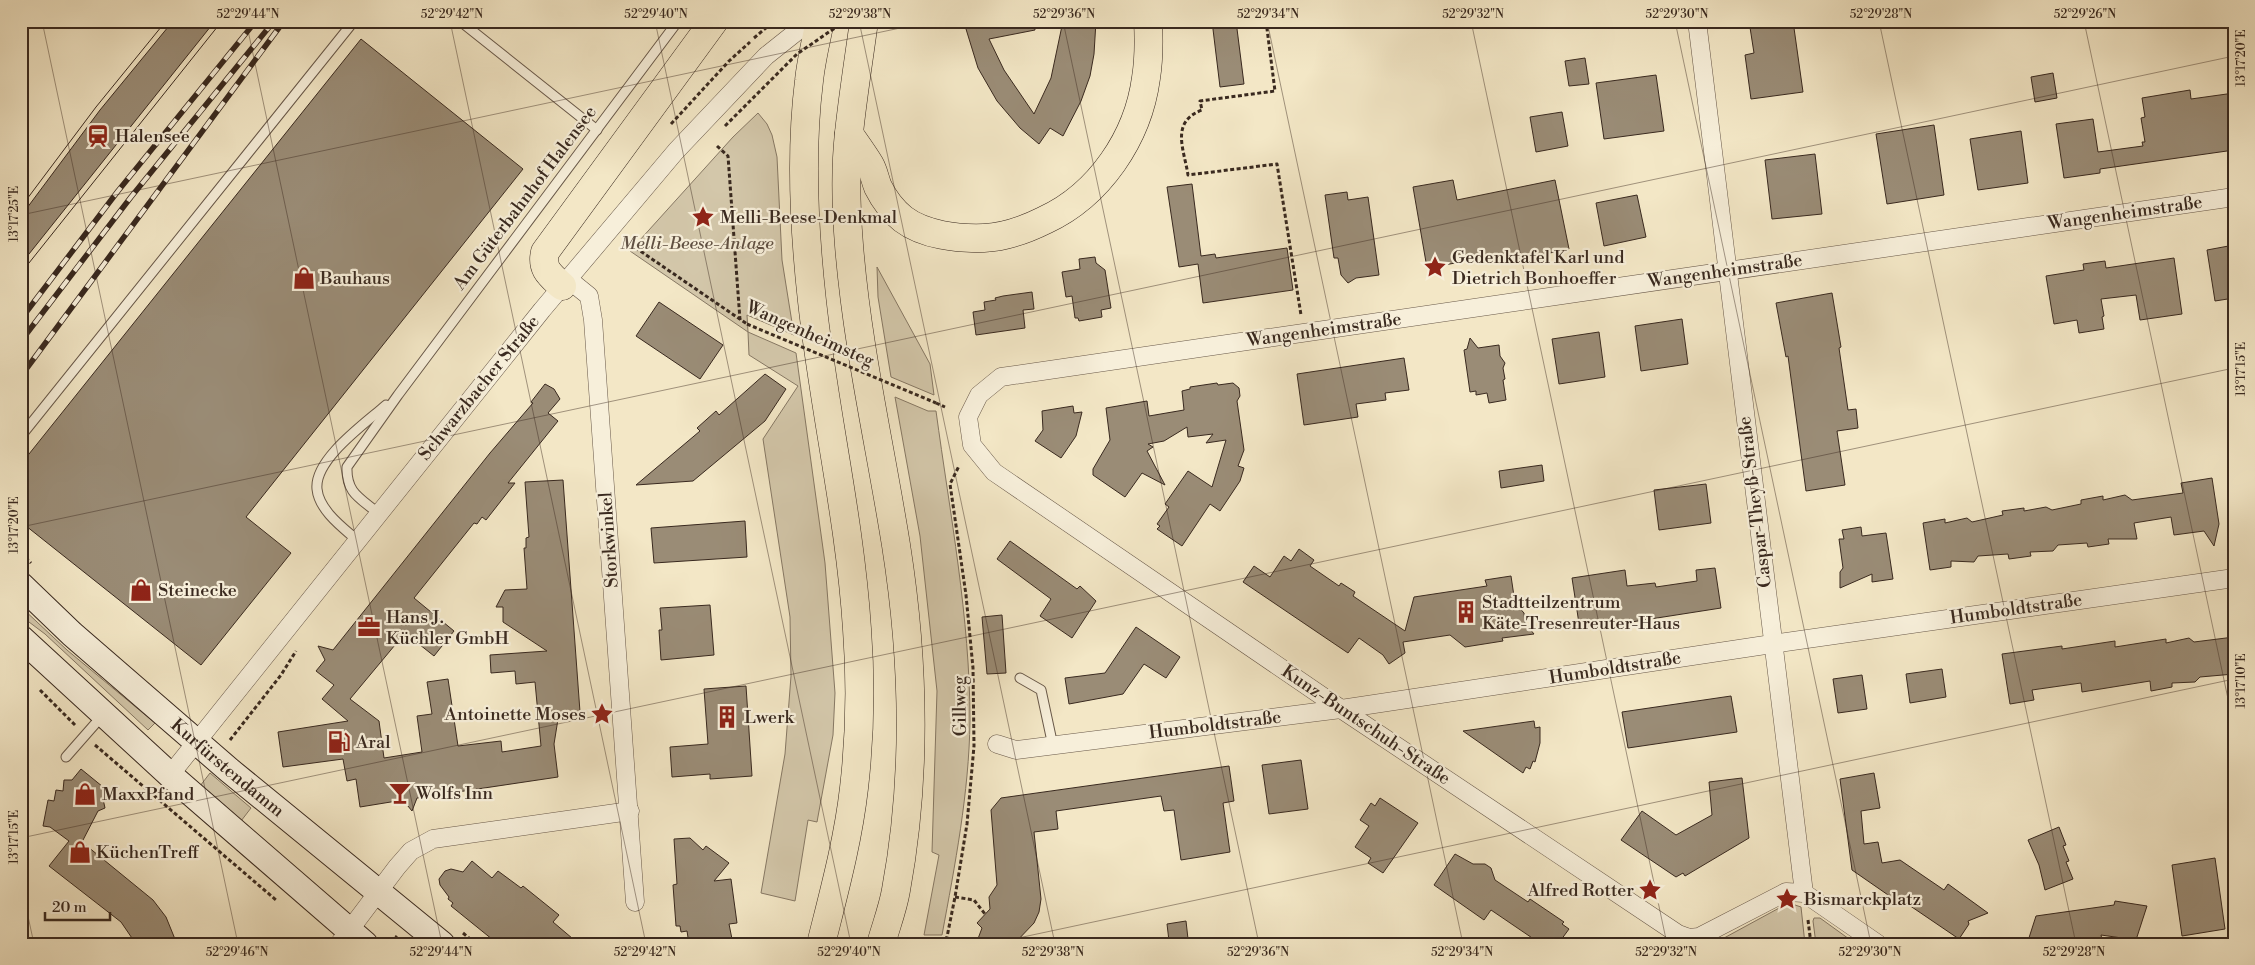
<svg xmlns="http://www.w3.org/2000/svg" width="2255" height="965" font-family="'Libre Bodoni',serif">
	<rect width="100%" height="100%" fill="#f3e7c6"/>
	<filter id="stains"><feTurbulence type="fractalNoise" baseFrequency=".004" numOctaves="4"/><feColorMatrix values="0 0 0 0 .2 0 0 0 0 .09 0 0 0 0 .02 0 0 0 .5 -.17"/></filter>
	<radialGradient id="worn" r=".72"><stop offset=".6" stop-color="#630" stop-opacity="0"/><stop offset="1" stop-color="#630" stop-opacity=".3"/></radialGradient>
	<!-- green -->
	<g fill="#d3c7aa" stroke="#867864">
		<path d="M758,113L767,124L772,135L777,157L782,260L794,335L747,315L748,332L796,353L825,563L835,693L833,735L817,822L808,820L795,901L761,893L785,754L791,676L790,617L763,439L798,386L749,355L748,332L630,251L733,137Z"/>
		<path d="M877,267L930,364L934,395L891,377L878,297Z"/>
		<path d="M895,397L928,411H936C950,514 970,618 970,721C969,793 955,865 942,935H924L939,855L932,852L937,691L920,536Z"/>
		<path d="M21,607L67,650L155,723L148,730L45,634L21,616Z"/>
		<path d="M210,773L251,808L241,821L200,786Z"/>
		<path d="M1795,905L1801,907L1805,944H1713L1781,907Z"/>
		<path d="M1814,918H1820L1856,944H1816L1813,921Z"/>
	</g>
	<!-- building -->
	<g fill="#9a8c76" stroke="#39291f">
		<path d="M173,21H215L21,264V216L100,110Z"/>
		<path d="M980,21H1034L1035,30L989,39L1004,70L1034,114L1051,78L1063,21H1096L1094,54L1090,76L1081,101L1063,136L1050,128L1039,144L1020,128L997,101L978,68L966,29Z"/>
		<path d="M1212,21H1236L1244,84L1220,87Z"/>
		<path d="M1749,21H1793L1803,92L1751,99L1745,55L1754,53Z"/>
		<path d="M361,39L523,169L246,517L291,553L201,665L21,522V464Z"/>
		<path d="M1585,58L1589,84L1569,86L1565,61Z"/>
		<path d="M2053,73L2057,98L2035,102L2031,77Z"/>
		<path d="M1656,75L1664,131L1604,139L1596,83Z"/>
		<path d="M2190,90L2191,99L2234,93V150L2100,169V173L2064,178L2056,124L2093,119L2098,152L2143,146L2142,142H2145L2141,118L2145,117L2142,98Z"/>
		<path d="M1562,112L1568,146L1536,152L1530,117Z"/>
		<path d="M1934,125L1944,195L1887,204L1876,134Z"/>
		<path d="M2021,131L2028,183L1978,190L1970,139Z"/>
		<path d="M1815,154L1822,214L1772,219L1765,160Z"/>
		<path d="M1453,180L1457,200L1555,180L1569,249L1497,264L1495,256L1427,268L1413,187Z"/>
		<path d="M1192,184L1201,256L1215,254L1216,258L1287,248L1293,290L1203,303L1198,264L1179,267L1167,187Z"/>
		<path d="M1347,192L1348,200L1368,197L1379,275L1356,278L1348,283L1341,275L1338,258H1334L1325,195Z"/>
		<path d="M1637,195L1646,237L1604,246L1596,203Z"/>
		<path d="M2234,245V298L2215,301L2207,250Z"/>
		<path d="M1095,257L1096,263L1105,270L1111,308L1101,310L1102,317L1079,321L1078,318H1075L1072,296L1066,297L1062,272L1080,269L1079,259Z"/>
		<path d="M2174,258L2182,314L2140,320L2136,295L2101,299L2104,316L2102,317L2104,329L2079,333L2077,320L2054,324L2046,276L2084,270L2083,264L2105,261L2106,268Z"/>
		<path d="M1032,292L1034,309L1023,310L1025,328L976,335L973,312L985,310L984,302L996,300L995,298L1003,296Z"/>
		<path d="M1832,293L1841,347L1839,348L1848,410L1856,409L1858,428L1837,431L1845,485L1806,491L1788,356L1786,357L1776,303Z"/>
		<path d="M659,302L723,345L700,379L636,336Z"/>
		<path d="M1682,319L1688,364L1641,371L1635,326Z"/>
		<path d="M1599,332L1605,377L1559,384L1552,339Z"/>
		<path d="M1470,338L1478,348L1499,345L1500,356L1505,363L1503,368L1505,379L1503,380L1506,400L1489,403L1487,393L1476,395V391L1470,392L1464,350L1467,349Z"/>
		<path d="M1404,358L1409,390L1385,393L1386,400L1356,404L1358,417L1304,425L1297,374Z"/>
		<path d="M765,374L786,389L765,421L693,481L636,485L700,431L697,428L716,411L719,415Z"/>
		<path d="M1217,383L1218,385L1233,383L1239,388L1240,396L1237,401L1244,450L1238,466L1244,468L1240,481L1220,511L1210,504L1182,546L1157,529L1160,526L1157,524L1169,507L1165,504L1188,471L1212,487L1226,440L1206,443L1213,434L1188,437L1187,427L1164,441L1148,444L1153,447L1147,451L1165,485L1142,473L1125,497L1093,475V469L1110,440L1106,408L1147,401L1149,416L1184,410L1182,391L1190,389V387Z"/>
		<path d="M545,384L554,389L560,399L548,413L558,421L508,483H515L486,520L482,517L477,524L474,523L414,598L454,631L434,656L405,633L350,699L379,721L384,758L422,752L417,716L432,714L427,682L448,679L458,746L501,741L502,752L541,746L535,682L516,684L515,671L491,673L490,655L547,651L503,622V607H496L505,590L527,589L524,548H526V538L529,537L525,482L563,480L580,712L559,713L554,744L558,777L417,798L412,811L403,800L360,807L356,779L347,781L343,759L283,767L278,732L348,721L322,699L334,685L316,671L325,660L318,646L333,650L490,453L533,403L531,402Z"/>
		<path d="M1073,406L1074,413L1082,412L1076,436L1061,458L1035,441L1043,430L1042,411Z"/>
		<path d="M1542,465L1544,481L1501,488L1499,471Z"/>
		<path d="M2212,478L2219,524L2214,546L2204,531L2174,535L2171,517L2134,523L2137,539H2108L2109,544L2088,547L2087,543L2058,545L2053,551L2030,552L2031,556L2009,559L2008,554L1978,556L1974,562L1951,561V567L1930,570L1923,523L1945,519V523L1967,518L1972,522L2003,515L2002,511L2024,508V511L2046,507L2052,510L2081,504V500L2103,496V500L2125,495L2132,500L2183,493L2181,483Z"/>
		<path d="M1706,484L1711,523L1659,530L1654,490Z"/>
		<path d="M745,521L747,557L654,563L651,528Z"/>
		<path d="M1861,527L1862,536L1886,533L1893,579L1872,582V574L1840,588V572L1843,568L1839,539H1844L1842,530Z"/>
		<path d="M1010,541L1077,589L1080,586L1096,601L1072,638L1040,616L1051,599L997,559Z"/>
		<path d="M1299,549L1314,560L1310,566L1339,586L1341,583L1355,592L1353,596L1405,631L1414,597L1487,586L1485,580L1511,576L1515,603L1524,613L1525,623L1534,634L1502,638L1503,641L1465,647L1450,635L1403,642L1405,653L1389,664L1383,655L1359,638L1348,653L1243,582L1254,566L1270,577L1284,556L1291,561Z"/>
		<path d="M1715,568L1721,608L1580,630L1572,578L1625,570L1627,586L1655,583L1656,587L1697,581L1696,570Z"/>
		<path d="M710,605L714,655L661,660L659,630H662L660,608Z"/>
		<path d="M1002,615L1006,673L987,674L982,617Z"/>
		<path d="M1136,627L1180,657L1166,678L1144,664L1123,694L1069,704L1065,678L1105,673Z"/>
		<path d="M2234,637V674L2200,677L2195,682L2172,683V687L2151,691L2150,681L2082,692L2081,683L2032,690L2034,700L2010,704L2002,654L2062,646V649L2115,641V647L2166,639V643L2189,638L2194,642Z"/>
		<path d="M1942,669L1946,697L1910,703L1906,674Z"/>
		<path d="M1862,675L1867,709L1838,713L1833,679Z"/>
		<path d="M746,686L752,776L710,779V774L672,777L670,747L708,744L704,689Z"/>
		<path d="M1731,696L1737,732L1628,748L1622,712Z"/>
		<path d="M1534,721L1535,728L1540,727V743L1535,762L1533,761L1530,769L1526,767L1523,773L1463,731Z"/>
		<path d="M1301,760L1308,809L1269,814L1262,765Z"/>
		<path d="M1229,766L1234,801L1223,803L1230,852L1181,860L1174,810L1164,811L1161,796L1056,811L1058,829L1034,832L1041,899L1039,912L1034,923L1014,944H976L982,928L977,923L990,909L989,897L997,885L991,810L1001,798Z"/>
		<path d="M81,769L108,791L103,799L105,808L98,811L82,842L153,900L166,917L177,944H136L121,922L49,866L69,841L50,827L43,826L48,800L54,801L56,790L63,791L64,780H72Z"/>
		<path d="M1874,773L1880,808L1861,811L1864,844L1878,842L1882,863L1900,860L1944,890L1948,884L1988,913L1968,921L1969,924L1959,939L1906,903L1904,906L1852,870L1840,779Z"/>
		<path d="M1742,778L1749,838L1685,876L1683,873L1676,877L1621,840L1642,811L1676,835L1712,815L1709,782Z"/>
		<path d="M1380,798L1418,823L1383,873L1368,863L1371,858L1355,847L1369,826L1360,820L1371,803L1375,806Z"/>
		<path d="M2059,827L2066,845L2063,846L2069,861L2066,862L2073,879L2045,890L2039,865L2028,840Z"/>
		<path d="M690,838L703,850L706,846L729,863L714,881L731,879L737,923L729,924L733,944H689L687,931L681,932L680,926H676L673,885L677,884L674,839Z"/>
		<path d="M1455,854L1473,864H1485L1491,868L1495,880L1528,902L1530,899L1564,922L1562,924L1569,929L1558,944H1541L1491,910L1484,920L1434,885Z"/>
		<path d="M2215,858L2225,929L2182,936L2172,865Z"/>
		<path d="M472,861L492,878L498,871L521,888L523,886L559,915L553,922L579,944H498L451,906L453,903L448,899L449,897L440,885L439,879L445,871L451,869L463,872Z"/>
		<path d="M2115,901L2147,906L2136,940L2101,935L2103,944H2027L2036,916L2114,905Z"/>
		<path d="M1186,921L1188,939L1169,941L1167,924Z"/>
	</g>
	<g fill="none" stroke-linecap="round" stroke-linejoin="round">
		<defs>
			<g id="service">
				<path d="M460,21L597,130"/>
				<path d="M21,436L354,21"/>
				<path d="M378,513C360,498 346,493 347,467L398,395L678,21"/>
				<path d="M357,540C342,527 319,510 317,489C314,459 366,423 386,405"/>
				<path d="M1020,678L1041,690L1053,746"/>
				<path d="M66,757L102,716"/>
			</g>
			<g id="minor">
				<path d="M1697,21L1804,893"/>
				<path d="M568,279L589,296L593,320L635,902"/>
				<path d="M997,744L1016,750L1341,709L1772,644L2234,578"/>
				<path d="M170,775L542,310L676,151L766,56L810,21"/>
				<path d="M339,944L397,867L411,851L433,839L630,811"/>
				<path d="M1878,944L1804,893L1786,892L1699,937L1689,938L1678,934L1341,709L994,472L972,445L968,417L979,395L1001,377L2234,197"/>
			</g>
			<g id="secondary">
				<path id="s1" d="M21,585L72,634L229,770L442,944"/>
				<path d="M21,638L170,775L365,944"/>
			</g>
			<g id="motorway">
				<path d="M820,21C816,41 811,61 809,81C800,153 804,229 812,301C824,411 850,519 857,629C861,682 860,736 854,788C848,841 834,892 821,944"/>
				<path d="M864,21C859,58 853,95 849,133C845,169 846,208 849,245C857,346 880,445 896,545C914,659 917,776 896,890C893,908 886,926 881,944"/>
				<path d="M849,134C856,144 864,155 870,165C874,172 875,180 878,187C884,199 893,211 903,219C924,235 958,239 984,238C1006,237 1025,230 1045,220C1099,195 1138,138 1146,78C1149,59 1149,40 1148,21"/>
				<path d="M562,286C550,275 541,269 545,252L714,21"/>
			</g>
		</defs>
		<!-- service casing -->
		<use href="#service" stroke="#685849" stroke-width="11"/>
		<!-- minor casing -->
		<use href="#minor" stroke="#685849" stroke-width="19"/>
		<!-- secondary casing -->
		<use href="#secondary" stroke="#39291f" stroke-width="27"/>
		<!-- motorway casing -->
		<use href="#motorway" stroke="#39291f" stroke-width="29"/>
		<!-- path -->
		<g stroke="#39291f" stroke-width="3" stroke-dasharray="4 2.5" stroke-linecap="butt">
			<path d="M1266,21L1275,91L1200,101L1202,110C1170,122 1184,149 1188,175L1277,164L1301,315"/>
			<path d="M754,38L774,21"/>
			<path d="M671,124L729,61L750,42"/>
			<path d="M717,146L728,156L740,320"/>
			<path d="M630,244L747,324"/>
			<path d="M936,403L945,407"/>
			<path d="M21,553L31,563"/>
			<path d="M40,690L75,725"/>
			<path d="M230,740L281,675L296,651"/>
			<path d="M95,745L276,900"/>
			<path d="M955,897L974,900L985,914"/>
			<path d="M1808,920L1811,944"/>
			<path d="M463,933L476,944"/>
			<path d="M616,937V944"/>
			<path d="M1016,941L1018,944"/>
			<path d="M391,942L397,936"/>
			<path d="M940,944L947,937L955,897L967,824L974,746L973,668L966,595L950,484L959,466"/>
		</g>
		<!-- service -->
		<use href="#service" stroke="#f7efda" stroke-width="9"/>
		<!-- minor -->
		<use href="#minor" stroke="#f7efda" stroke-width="18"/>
		<!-- secondary -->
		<use href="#secondary" stroke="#f7efda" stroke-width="25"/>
		<!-- motorway -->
		<use href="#motorway" stroke="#f3e7c6" stroke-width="28"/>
		<!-- tram -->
		<g stroke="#39291f" stroke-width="1">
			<path d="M21,207L96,107L166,21"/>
			<path d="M21,273L222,21"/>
		</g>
		<defs>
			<g id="rail">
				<path d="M21,319L118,191L256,21"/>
				<path d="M21,341L131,197L274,21"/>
				<path d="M21,376L284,21"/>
			</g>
		</defs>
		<!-- rail casing -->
		<use href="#rail" stroke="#39291f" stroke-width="5.5"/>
		<!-- rail -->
		<use href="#rail" stroke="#f7efda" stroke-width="4" stroke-dasharray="11" stroke-linecap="butt"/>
		<!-- path-bridge -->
		<g stroke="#39291f" stroke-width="3" stroke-dasharray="4 2.5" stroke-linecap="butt">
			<path d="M725,126L797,54L845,21"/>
			<path d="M747,324L936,403"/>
		</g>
	</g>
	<!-- ticks -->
	<path fill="none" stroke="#39291f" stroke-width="1" stroke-opacity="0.45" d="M42,21L238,944M246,21L442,944M450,21L646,944M655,21L851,944M859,21L1055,944M1063,21L1259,944M1267,21L1463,944M1471,21L1667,944M1675,21L1871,944M1879,21L2076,944M2084,21L2234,727M21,215L933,21M21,527L2234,56M21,838L2234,368M21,884L34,944M990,944L2234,679"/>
	<!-- icons -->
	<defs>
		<symbol id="station-bare" viewBox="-9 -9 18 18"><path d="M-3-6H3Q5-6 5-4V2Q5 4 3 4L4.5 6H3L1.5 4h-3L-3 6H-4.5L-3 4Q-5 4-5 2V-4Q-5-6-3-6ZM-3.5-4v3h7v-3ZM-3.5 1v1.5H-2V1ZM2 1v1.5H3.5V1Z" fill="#8f2418" stroke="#f7efda" stroke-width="2.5" paint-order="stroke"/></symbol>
		<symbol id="sight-bare" viewBox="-9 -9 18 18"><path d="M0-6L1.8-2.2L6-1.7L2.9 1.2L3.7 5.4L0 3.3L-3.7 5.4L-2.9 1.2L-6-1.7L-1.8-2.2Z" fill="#8f2418" stroke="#f7efda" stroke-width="2.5" paint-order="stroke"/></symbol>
		<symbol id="shop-bare" viewBox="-9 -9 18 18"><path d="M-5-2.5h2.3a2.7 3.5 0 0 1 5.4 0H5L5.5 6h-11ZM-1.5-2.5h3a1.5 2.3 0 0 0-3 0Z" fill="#8f2418" stroke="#f7efda" stroke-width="2.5" paint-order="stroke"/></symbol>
		<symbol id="building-bare" viewBox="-9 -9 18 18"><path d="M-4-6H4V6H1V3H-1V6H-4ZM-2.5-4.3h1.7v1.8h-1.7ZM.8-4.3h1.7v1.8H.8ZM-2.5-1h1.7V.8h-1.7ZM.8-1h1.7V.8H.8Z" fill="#8f2418" stroke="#f7efda" stroke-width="2.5" paint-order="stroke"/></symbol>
		<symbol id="office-bare" viewBox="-9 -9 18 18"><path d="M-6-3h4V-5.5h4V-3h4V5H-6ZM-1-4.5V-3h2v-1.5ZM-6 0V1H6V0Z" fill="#8f2418" stroke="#f7efda" stroke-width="2.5" paint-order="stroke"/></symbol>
		<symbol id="fuel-bare" viewBox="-9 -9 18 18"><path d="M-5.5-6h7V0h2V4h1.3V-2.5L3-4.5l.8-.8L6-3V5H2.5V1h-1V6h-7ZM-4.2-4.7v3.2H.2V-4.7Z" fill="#8f2418" stroke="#f7efda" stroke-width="2.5" paint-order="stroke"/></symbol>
		<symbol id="bar-bare" viewBox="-9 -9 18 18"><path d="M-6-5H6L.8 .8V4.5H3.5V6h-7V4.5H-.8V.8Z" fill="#8f2418" stroke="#f7efda" stroke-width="2.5" paint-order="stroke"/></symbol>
	</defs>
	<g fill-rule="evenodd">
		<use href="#station-bare" x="82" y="120" width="32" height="32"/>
		<use href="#sight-bare" x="687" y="201" width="32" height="32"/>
		<use href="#sight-bare" x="1419" y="251" width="32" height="32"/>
		<use href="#shop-bare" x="288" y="262" width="32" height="32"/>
		<use href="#shop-bare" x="125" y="574" width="32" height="32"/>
		<use href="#building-bare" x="1450" y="596" width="32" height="32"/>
		<use href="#office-bare" x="353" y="611" width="32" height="32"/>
		<use href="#sight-bare" x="586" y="698" width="32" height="32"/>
		<use href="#building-bare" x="711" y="701" width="32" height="32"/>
		<use href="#fuel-bare" x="323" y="726" width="32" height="32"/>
		<use href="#bar-bare" x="384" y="777" width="32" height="32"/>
		<use href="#shop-bare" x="69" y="778" width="32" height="32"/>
		<use href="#shop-bare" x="64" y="836" width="32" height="32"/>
		<use href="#sight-bare" x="1634" y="874" width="32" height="32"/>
		<use href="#sight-bare" x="1771" y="883" width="32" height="32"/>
	</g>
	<g text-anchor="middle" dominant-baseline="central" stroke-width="4.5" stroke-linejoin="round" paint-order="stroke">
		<!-- poi labels -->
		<g font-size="18" fill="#39291f" stroke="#f7efda" text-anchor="start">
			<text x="115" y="136">Halensee</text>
			<text x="720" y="217">Melli-Beese-Denkmal</text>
			<text x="1452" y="257">Gedenktafel Karl und<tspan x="1452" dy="21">Dietrich Bonhoeffer</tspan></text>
			<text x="320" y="278">Bauhaus</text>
			<text x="158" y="590">Steinecke</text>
			<text x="1482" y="602">Stadtteilzentrum<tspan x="1482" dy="21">Käte-Tresenreuter-Haus</tspan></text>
			<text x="386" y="617">Hans J.<tspan x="386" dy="21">Küchler GmbH</tspan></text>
			<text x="586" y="714" text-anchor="end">Antoinette Moses</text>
			<text x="744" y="717">Lwerk</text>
			<text x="356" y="742">Aral</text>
			<text x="416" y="793">Wolfs Inn</text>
			<text x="102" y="794">MaxxPfand</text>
			<text x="96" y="852">KüchenTreff</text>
			<text x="1634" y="890" text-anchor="end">Alfred Rotter</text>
			<text x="1804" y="899">Bismarckplatz</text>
		</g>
		<!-- street labels -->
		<g font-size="18" fill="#39291f" stroke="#f7efda">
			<text transform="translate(525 198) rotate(-53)">Am Güterbahnhof Halensee</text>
			<text transform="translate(2125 213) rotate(-8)">Wangenheimstraße</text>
			<text transform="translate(1725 271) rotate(-8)">Wangenheimstraße</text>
			<text transform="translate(1324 330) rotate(-8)">Wangenheimstraße</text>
			<text transform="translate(810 334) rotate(24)">Wangenheimsteg</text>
			<text transform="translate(479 388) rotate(-51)">Schwarzbacher Straße</text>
			<text transform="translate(1755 502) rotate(-97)">Caspar-Theyß-Straße</text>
			<text transform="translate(609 540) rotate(-94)">Storkwinkel</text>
			<text transform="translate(2016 609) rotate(-8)">Humboldtstraße</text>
			<text transform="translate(1615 668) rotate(-9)">Humboldtstraße</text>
			<text transform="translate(960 706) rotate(-91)">Gillweg</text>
			<text transform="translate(1215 725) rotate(-7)">Humboldtstraße</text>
			<text transform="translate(1366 725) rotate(34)">Kunz-Buntschuh-Straße</text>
			<text stroke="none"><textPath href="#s1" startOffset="276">Kurfürstendamm</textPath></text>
		</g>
		<!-- park labels -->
		<g font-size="18" font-style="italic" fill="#605042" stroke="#f7efda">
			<text x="697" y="243">Melli-Beese-Anlage</text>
		</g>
	</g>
	<!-- margin -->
	<rect width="2255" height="965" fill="none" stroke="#f3e7c6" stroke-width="55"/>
	<!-- scale -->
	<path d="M45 912v8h65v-8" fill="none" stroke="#39291f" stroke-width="2.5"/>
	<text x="52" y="912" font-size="15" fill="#39291f" stroke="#f7efda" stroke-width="4" paint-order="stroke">20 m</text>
	<rect x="28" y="28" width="2200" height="910" fill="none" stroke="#39291f" stroke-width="2"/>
	<g font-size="12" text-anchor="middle" fill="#39291f">
		<text x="248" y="18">52°29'44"N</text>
		<text x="452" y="18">52°29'42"N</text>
		<text x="656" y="18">52°29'40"N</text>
		<text x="860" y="18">52°29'38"N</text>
		<text x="1064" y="18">52°29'36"N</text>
		<text x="1268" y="18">52°29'34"N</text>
		<text x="1473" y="18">52°29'32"N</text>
		<text x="1677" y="18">52°29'30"N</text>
		<text x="1881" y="18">52°29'28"N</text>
		<text x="2085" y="18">52°29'26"N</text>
		<text transform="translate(2241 58) rotate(-90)" y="4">13°17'20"E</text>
		<text transform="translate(14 214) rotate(-90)" y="4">13°17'25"E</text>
		<text transform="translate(2241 369) rotate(-90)" y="4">13°17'15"E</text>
		<text transform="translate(14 525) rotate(-90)" y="4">13°17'20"E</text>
		<text transform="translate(2241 681) rotate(-90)" y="4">13°17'10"E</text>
		<text transform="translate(14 837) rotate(-90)" y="4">13°17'15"E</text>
		<text x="237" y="956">52°29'46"N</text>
		<text x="441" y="956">52°29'44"N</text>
		<text x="645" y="956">52°29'42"N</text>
		<text x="849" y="956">52°29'40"N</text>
		<text x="1053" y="956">52°29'38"N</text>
		<text x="1258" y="956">52°29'36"N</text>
		<text x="1462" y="956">52°29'34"N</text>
		<text x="1666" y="956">52°29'32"N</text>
		<text x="1870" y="956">52°29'30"N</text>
		<text x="2074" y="956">52°29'28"N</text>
	</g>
	<rect width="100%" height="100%" filter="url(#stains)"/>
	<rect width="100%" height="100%" fill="url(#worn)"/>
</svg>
